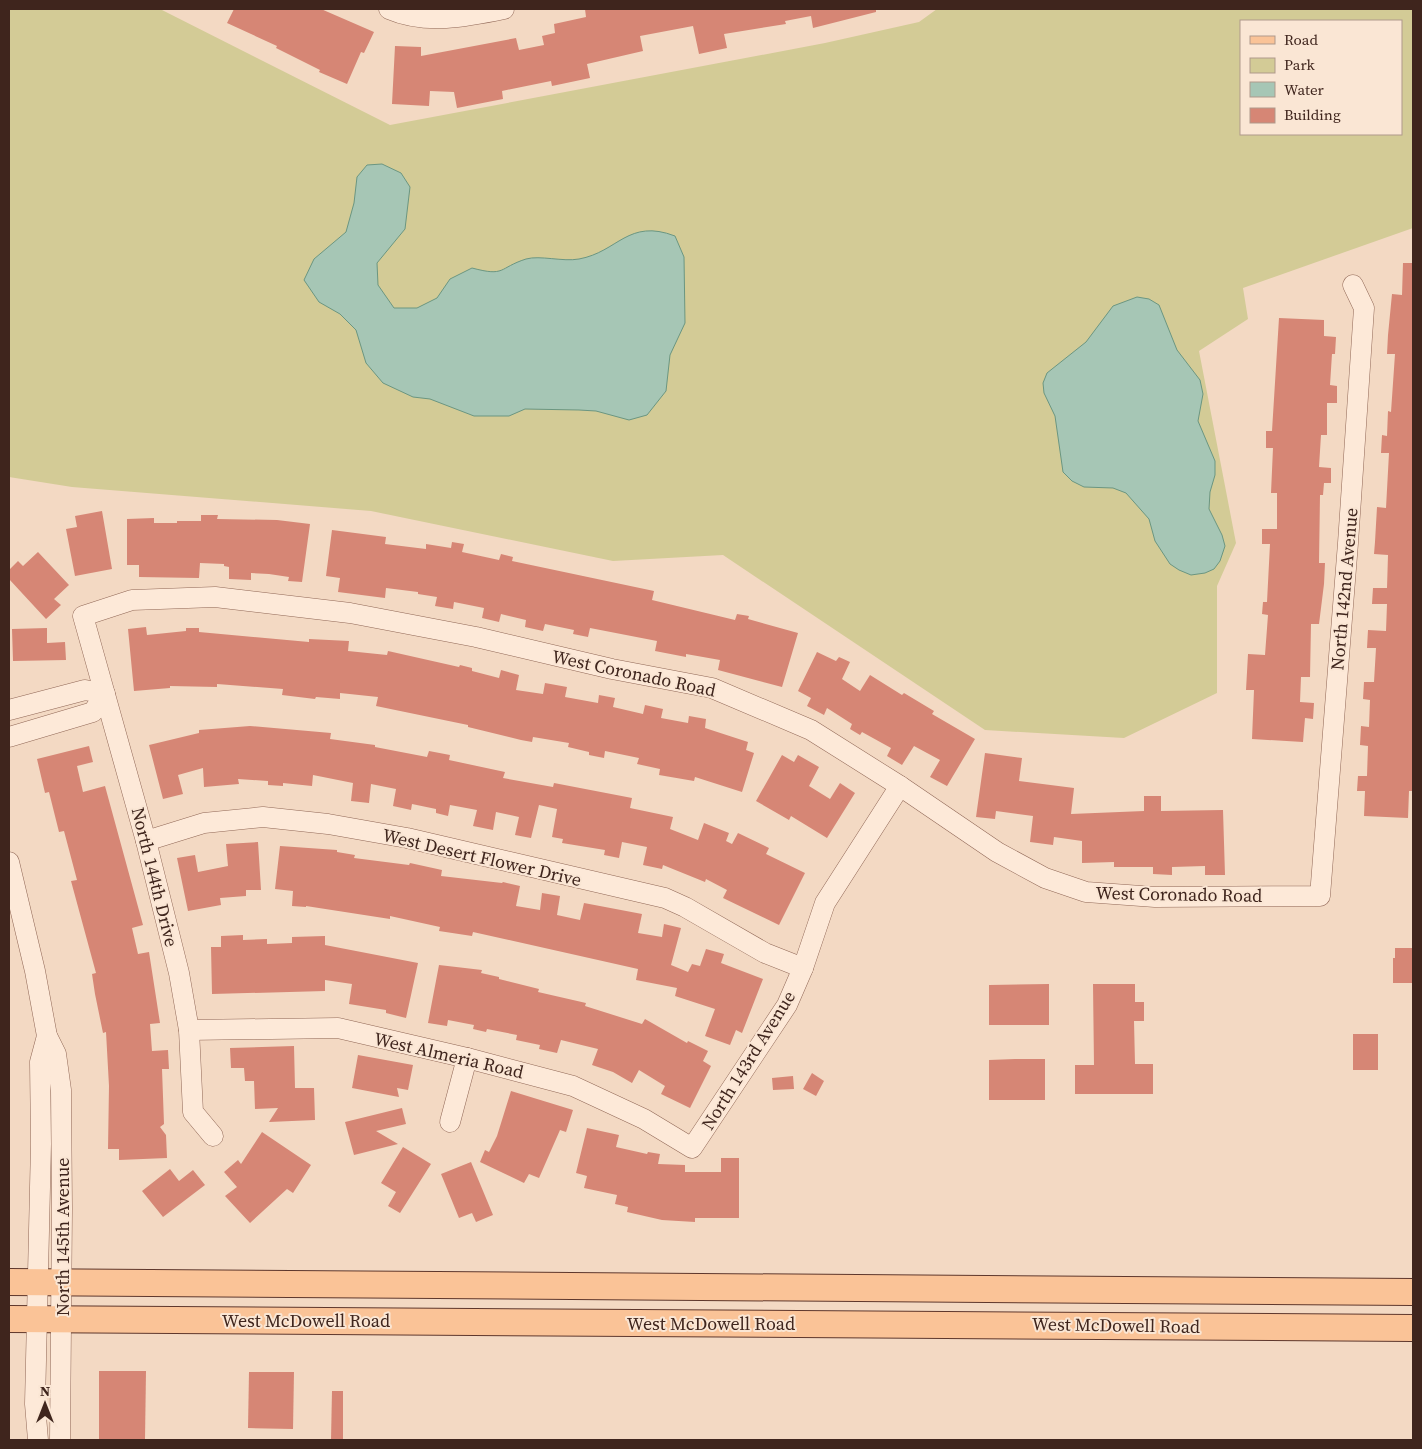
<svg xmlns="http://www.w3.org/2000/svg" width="1422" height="1449" font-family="'Source Serif 4',serif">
	<rect width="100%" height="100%" fill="#f3d9c3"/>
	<!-- green -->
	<path fill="#d3cb96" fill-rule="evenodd" d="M9,9H160L390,125L825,43L919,22L937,9H1413V228L1243,288L1248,319L1199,351L1236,543L1217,586V693L1124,738L985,730L723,555L613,561L371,511L72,487L9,477ZM1241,21H1401V134H1241Z"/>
	<!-- water -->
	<g fill="#a6c6b5" stroke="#6b9681">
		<path d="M382,164L401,173L410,187L405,229L377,263L378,285L394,308H417L437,298L450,279L472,268C506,277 498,268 526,259C540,255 563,262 579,259C618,252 628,218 675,236L684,257L685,323L670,355L666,391L647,415L629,420L596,411L579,410L525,409L509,416H474L430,399L413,397L383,383L366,363L356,330L340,314L319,302L304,280L314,259L346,232L354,203L357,177L367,165Z"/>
		<path d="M1137,297L1149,299L1159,305L1177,350L1200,380L1203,394L1198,421L1215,461V475L1210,492L1209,509L1222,535L1225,546L1220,561L1214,569L1205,573L1191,575L1179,570L1170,564L1155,541L1149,519L1126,493L1113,488L1084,487L1072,481L1063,472L1055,416L1044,393L1043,383L1047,373L1086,342L1113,306Z"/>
	</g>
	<!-- building -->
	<g fill="#d68675">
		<path d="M234,9H321L374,32L364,53L361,52L347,84L319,72L320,70L276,48L277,46L227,23Z"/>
		<path d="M585,9H876V12L813,28L811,16L785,21L786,24L724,34L727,48L699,54L693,26L640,36L643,51L587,64L590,78L552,86L551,81L502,91L503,99L457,108L454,92L430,91L429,106L392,104L395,46L421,47V56L516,38L519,50L544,45L542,36L555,33L554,24L586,17Z"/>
		<path d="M1403,263H1413V791H1409L1408,818L1364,816L1365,791H1357L1358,776H1367L1368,746L1360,745L1361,726L1369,727L1370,700L1363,699L1364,682H1374L1376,648H1367L1368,630L1386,631L1387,604H1372L1373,588H1387L1388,555L1374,554L1375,542L1377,507L1386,508L1389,453H1381L1382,435L1387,436L1388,411L1391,412L1395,354H1387L1388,335L1392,294L1402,295Z"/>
		<path d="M1279,318L1324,320V336L1336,337L1335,354H1332L1330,385L1337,386V403H1327V435H1321L1319,467L1331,468V483H1324L1323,495H1320L1319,563H1325L1324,584L1319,624H1311L1310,677H1301L1300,702L1314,703L1313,719L1305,718L1303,742L1252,739L1254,690H1246L1248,654L1265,655L1268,615L1262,614L1263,602H1267L1270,544H1262V529H1277V493H1271L1273,448H1266V431H1272Z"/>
		<path d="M102,511L112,569L75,576L66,529L77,527L75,516Z"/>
		<path d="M201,515H218L217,519L277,520L310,524L302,582L288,581L289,577L269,574L251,573V580L229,579V567L224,566V564L200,563L199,578L139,577V565H127V519L154,518V523H177V521H201Z"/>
		<path d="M332,530L386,537L385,544L426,549V544L451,548L452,542L464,544L462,552L499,560L501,554L513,557L512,561L654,591L652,600L735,620L737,614L749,616L748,619L798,633L782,687L718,670L720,660L686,654V657L655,651L657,641L590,628L588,637L573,634L574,630L545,624L543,631L525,627L526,620L501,614L499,622L482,618L484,608L454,602L453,609L435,606L437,597L418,594V592L386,588L385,598L338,592L340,578L326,576Z"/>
		<path d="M38,552L69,585L54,599L61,605L46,619L9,579V570L18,561L23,566Z"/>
		<path d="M146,627L147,635L186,631V628H199V632L309,642V639L349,641L348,651L387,655L388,651L459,667L460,665L472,668V671L499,678L501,670L519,675L516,690L543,694L545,683L567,687L565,697L598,703L599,695L615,698L613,707L643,714L645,705L663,709L661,718L688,723L689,716L706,719L705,728L748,742L746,750L754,753L742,792L695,777L694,781L659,775L660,769L637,764L639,758L605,751L604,758L589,755V752L568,747L569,743L533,737L532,742L521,740L468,727V725L376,706L378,697L340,693V699L316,697L315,699L282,695L283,689L217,684V687L170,686V688L134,691L128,629Z"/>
		<path d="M47,628V643L65,642L66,660L13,661L12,629Z"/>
		<path d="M817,652L836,661L839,657L850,662L842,679L860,691L870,675L902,695L904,693L934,711L932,714L975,739L947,786L930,777L940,760L914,746L902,765L887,756L891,748L862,732L860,735L850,729L852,724L827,708L824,715L807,706L811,698L798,691Z"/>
		<path d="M250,726L331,733L330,739L375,745V747L427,757L429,751L450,755L449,760L505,772L503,778L553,787L554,783L632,798L630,808L673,817L670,829L698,840L704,823L729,833L726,841L732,844L738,833L769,848L766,854L805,873L779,925L723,898L727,890L706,879L705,882L663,865L662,869L643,865L647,847L622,842L619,858L604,855L605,850L562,843L563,839L552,837L557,809L539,805L531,838L515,835L519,817L496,812L493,830L473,826L477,810L450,805L448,816L436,813V809L412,804L411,810L393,806L396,789L371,784L369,803L351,801L353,783L313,775L312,786L283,783V786L268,785V781L238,779L239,784L204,787L203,768L178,775L183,794L163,799L149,745L199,733V730Z"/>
		<path d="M89,746L93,762L77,766L83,792L105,786L143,925L132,928L138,954L149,952L160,1023L150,1024L152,1051L168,1050L169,1069H162L164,1124L160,1127L166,1135L167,1158L119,1160V1149H108L109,1086L106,1032L103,1033L95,994L92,974L96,973L71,881L77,880L64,831L59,832L49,792L45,793L37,759Z"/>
		<path d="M985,753L1022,758L1019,781L1074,788L1071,814L1144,811V796H1161V811L1223,810L1225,875H1205V866L1172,867V875L1153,874V867H1114V862L1082,863V841L1054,837L1053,845L1030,842L1033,816L996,811L995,819L976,817Z"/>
		<path d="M782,755L794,762L798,755L819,767L809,786L830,799L840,783L855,793L827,838L791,816L789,820L756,801Z"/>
		<path d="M258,842L261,890H246V896L220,898L221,905L188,911L177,858L195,855L198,872L228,866L226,844Z"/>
		<path d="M280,846L337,850V852L355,855L354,858L409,865L410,863L442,870L441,876L502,883L503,882L520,886L516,906L540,910L542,893L560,896L557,915L580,920L584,903L642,914L638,933L662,937L664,924L681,928L671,965L688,972L692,964L700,966L706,949L724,954L721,963L763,979L742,1033L736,1030L730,1045L705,1036L715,1009L675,996L677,988L636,980L638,969L473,932L472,936L439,931L440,927L390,916V919L306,906V907L292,906L293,891L275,889Z"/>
		<path d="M243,935V940L267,939V944L292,943V937L325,936V945L418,963L406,1018L386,1013V1010L349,1004L352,984L325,980V991L212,994L211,947H221V936Z"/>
		<path d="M1395,948H1413V983H1393V958H1395Z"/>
		<path d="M439,965L482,970L481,973L499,977V979L539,989L538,992L586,1003L585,1006L642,1024L645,1019L687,1043L688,1041L708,1051L703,1061L711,1066L690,1108L661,1094L665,1086L639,1070L632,1083L613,1072L592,1065L598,1049L561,1040L557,1053L539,1049L540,1045L516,1040L517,1035L487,1029L486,1032L473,1029L474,1025L448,1020L447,1026L428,1023Z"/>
		<path d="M1049,984V1025H989V985Z"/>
		<path d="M1093,984H1135V1002H1144V1021H1134L1135,1064H1153V1094H1075V1065H1094Z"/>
		<rect x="1353" y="1034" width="25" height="36"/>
		<path d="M294,1046L295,1088H314L315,1120L269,1122L278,1108L255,1109L254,1081H245L244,1068H231L230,1048Z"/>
		<path d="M358,1055L413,1065L408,1090L397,1088L399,1097L352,1088Z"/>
		<path d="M1015,1059H1045V1100H989V1060Z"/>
		<path d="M812,1073L824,1081L816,1096L803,1089Z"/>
		<path d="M793,1076L794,1089L773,1090L772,1078Z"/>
		<path d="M511,1091L573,1110L566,1132L560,1130L539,1178L529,1174L524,1183L480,1162L485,1150L489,1152L497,1136Z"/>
		<path d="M402,1108L406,1124L376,1131L398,1144L354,1155L345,1122Z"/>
		<path d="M587,1128L619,1135L616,1147L647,1154L648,1152L660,1154L658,1164L685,1165V1172H721V1158H739V1218H695V1222L662,1220L627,1212L628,1207L615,1204L617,1195L584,1188L587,1176L576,1173Z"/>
		<path d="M262,1132L311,1165L293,1193L287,1189L250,1223L225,1196L237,1187L224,1172L238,1160L241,1164Z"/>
		<path d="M403,1147L431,1164L400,1213L388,1206L396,1192L381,1183Z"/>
		<path d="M471,1162L493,1215L476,1222L472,1213L459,1218L441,1174Z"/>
		<path d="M170,1169L179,1181L193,1170L205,1185L163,1217L142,1191Z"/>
		<path d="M99,1371H146L145,1439H99Z"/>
		<path d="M249,1372H294L293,1429L248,1428Z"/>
		<path d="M332,1391H343V1440H331Z"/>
	</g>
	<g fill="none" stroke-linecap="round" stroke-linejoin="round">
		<defs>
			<g id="minor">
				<path d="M389,9C426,25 466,17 504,9"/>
				<path d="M9,710L85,690L105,694L93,712L9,737"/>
				<path d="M146,841L204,823L263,817L328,824L407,838L665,898L685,907L765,953L803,968"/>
				<path d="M9,862L35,971L47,1036L56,1054L61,1090L62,1209L60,1440"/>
				<path d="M189,1030L338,1028L467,1058L573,1086L644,1119L692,1148L787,1005L803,968L825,903L900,786"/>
				<path d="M450,1122L467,1058"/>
				<path d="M213,1136L193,1112L189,1030L179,973L146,841L83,616L132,600L215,597L350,613L476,637L612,669L712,688L811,730L900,786L997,852L1045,878L1086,892L1155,897L1320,896L1348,543L1364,308L1353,285"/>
				<path d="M38,1440L35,1404L41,1144L40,1062L47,1036"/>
			</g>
			<g id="major">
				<path d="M9,1282L1413,1292"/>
				<path d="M9,1319L1413,1328"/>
			</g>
		</defs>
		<!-- minor casing -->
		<use href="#minor" stroke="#916857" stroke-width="21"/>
		<!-- major casing -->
		<use href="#major" stroke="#5e372c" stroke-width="28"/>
		<!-- minor -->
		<use href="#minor" stroke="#fde9d8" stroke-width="20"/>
		<!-- major -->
		<use href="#major" stroke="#fac397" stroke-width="26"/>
	</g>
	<g text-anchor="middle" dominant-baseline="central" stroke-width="4" stroke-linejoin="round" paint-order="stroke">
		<!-- street labels -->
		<g font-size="18" fill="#3f251d" stroke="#fae6d4">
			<text transform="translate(1344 589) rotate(-85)">North 142nd Avenue</text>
			<text transform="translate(634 673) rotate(12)">West Coronado Road</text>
			<text transform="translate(482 857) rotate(13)">West Desert Flower Drive</text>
			<text transform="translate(155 877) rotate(76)">North 144th Drive</text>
			<text transform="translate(1179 894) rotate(1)">West Coronado Road</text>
			<text transform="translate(449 1055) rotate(13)">West Almeria Road</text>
			<text transform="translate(748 1060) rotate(-58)">North 143rd Avenue</text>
			<text transform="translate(62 1237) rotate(-90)">North 145th Avenue</text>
			<text x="306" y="1320">West McDowell Road</text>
			<text x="711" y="1323">West McDowell Road</text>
			<text transform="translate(1116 1325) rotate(1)">West McDowell Road</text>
		</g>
	</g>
	<!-- border -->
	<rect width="1422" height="1449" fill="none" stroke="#3f251d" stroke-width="20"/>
	<!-- legend -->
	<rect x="1240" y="20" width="162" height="115" fill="#fae6d4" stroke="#af998b"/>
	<rect x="1250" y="36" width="25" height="8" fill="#fac397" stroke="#af998b"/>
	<text x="1284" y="45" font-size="15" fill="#3f251d">Road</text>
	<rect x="1250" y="58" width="25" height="15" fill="#d3cb96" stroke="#af998b"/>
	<text x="1284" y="70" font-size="15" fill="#3f251d">Park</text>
	<rect x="1250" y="82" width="25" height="15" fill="#a6c6b5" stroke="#af998b"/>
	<text x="1284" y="95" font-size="15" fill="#3f251d">Water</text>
	<rect x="1250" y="108" width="25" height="15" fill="#d68675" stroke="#af998b"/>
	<text x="1284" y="120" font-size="15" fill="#3f251d">Building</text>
	<!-- north arrow -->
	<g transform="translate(45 1404)" stroke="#fae6d4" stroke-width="4" paint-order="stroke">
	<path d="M0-4L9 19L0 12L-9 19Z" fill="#3f251d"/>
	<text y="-8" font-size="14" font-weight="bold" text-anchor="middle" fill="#3f251d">N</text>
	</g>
</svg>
